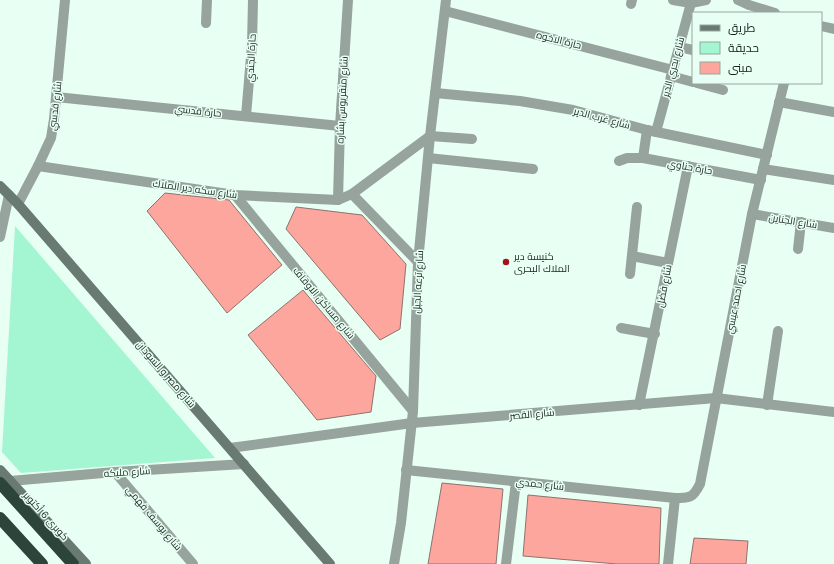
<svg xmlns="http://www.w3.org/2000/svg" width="834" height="564" font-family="'DM Sans',Cairo,sans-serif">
	<rect width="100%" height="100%" fill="#e8fff3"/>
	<!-- green -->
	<path fill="#a3f6d1" d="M15,226L215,458L21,473L2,452Z"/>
	<!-- building -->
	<g fill="#fda69d" stroke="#8d726e">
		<path d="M165,193L229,200L282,265L227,313L147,211Z"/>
		<path d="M296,207L362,215L406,264L400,329L380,340L286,229Z"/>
		<path d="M303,290L376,376L371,412L317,420L248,335Z"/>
		<path d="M442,483L503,489L496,564H428Z"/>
		<path d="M528,495L661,508L659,564H617L523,556Z"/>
		<path d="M694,538L748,541L746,564H690Z"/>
	</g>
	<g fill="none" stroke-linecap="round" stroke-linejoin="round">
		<!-- service -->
		<path stroke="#97a39d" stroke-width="10" d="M428,158L533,169"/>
		<!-- minor -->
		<g stroke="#97a39d" stroke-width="10">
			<path d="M673,0L691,3L706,0"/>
			<path d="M738,0L749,5L775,13"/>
			<path d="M631,4L632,0"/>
			<path d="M445,11L673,70"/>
			<path d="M206,23L207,0"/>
			<path d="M821,26L834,29"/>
			<path d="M679,47L693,50"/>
			<path d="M671,76L693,82"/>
			<path d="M697,83L723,90"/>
			<path d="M435,93L520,101L573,110L647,130L767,155"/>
			<path d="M56,97L340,126"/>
			<path d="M779,102L834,112"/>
			<path d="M246,116L252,45L253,0"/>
			<path d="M656,132L691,3"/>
			<path d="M643,158L647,130"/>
			<path d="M619,161L627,158H643L761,180"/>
			<path d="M38,166L235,195L338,200L352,194L430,136L472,139"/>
			<path d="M763,169L834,180"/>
			<path d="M352,194L418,262"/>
			<path d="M235,195L413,411"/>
			<path d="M338,200L340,126L348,0"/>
			<path d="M18,204L38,166L51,138L54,119L65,0"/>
			<path d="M752,214L834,228"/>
			<path d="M0,237L9,195"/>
			<path d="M798,249L801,222"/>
			<path d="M632,256L668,263"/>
			<path d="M630,274L637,207"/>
			<path d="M621,328L655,334"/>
			<path d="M639,405L688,166"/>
			<path d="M767,405L778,331"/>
			<path d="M230,448L412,423L716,398L834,412"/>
			<path d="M406,470L675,498C690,498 693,498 700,484L752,214L784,83"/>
			<path d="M115,472L193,564"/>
			<path d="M10,481L115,472L244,464"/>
			<path d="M394,564L401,523L413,411L418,262L430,136L446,0"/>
			<path d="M506,564L516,482"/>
			<path d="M668,564L675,498"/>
		</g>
		<!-- secondary -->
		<g stroke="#687a71" stroke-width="10">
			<path d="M0,186L18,204L330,564"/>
			<path d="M0,470L86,564"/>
		</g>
		<!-- motorway -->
		<g stroke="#2c443a" stroke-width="12">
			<path d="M0,483L73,564"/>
			<path d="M0,518L42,564"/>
		</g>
	</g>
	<!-- markers -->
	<circle fill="#a71219" stroke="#e8fff3" stroke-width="1.5" cx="506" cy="262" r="4"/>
	<g text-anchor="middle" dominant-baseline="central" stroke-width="3" stroke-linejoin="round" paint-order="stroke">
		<!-- street labels -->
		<g font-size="10" fill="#19231e" stroke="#e8fff3">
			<text transform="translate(559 40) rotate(14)">حارة الاخوه</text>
			<text transform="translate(251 58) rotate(-87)">حارة الجندي</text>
			<text transform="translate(673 67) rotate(-75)">شارع بحري الدير</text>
			<text transform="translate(342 100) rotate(-87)">شارع منقريوس بشاره</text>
			<text transform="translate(55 106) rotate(-83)">شارع قدسي</text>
			<text transform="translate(198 111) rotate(6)">حارة قدسي</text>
			<text transform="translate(602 118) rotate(15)">شارع غرب الدير</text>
			<text transform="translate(690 167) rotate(10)">حارة حناوي</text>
			<text transform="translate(195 189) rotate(8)">شارع سكه دير الملاك</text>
			<text transform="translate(793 221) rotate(9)">شارع الجناين</text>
			<text transform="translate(418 282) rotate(-87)">شارع ترعه الجبل</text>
			<text transform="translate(664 286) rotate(-79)">شارع فضل</text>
			<text transform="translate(736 299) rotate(-79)">شارع احمد عيسي</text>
			<text transform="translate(324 303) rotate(50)">شارع مساكن الاوقاف</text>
			<text transform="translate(166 374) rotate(49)">شارع مصر و السودان</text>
			<text transform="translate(532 414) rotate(-5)">شارع القصر</text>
			<text transform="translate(127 472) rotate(-4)">شارع مليكه</text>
			<text transform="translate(540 484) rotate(6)">شارع حمدي</text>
			<text transform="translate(46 516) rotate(48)">كوبرى 6 أكتوبر</text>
			<text transform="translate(154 518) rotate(50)">شارع يوسف فهمي</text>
		</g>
		<!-- poi labels -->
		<g font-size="10" fill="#19231e" stroke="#e8fff3" text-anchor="start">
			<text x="514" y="256">كنيسة دير<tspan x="514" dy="12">الملاك البحرى</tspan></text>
		</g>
	</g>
	<!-- legend -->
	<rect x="692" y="12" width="130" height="72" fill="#e8fff3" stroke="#95a79e"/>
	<rect x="700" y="25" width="20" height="6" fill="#687a71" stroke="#95a79e"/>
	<text x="728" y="32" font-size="12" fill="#19231e">طريق</text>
	<rect x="700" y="42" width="20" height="12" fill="#a3f6d1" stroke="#95a79e"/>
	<text x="728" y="52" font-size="12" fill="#19231e">حديقة</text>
	<rect x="700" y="62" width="20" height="12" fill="#fda69d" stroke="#95a79e"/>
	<text x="728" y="72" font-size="12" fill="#19231e">مبنى</text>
</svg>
